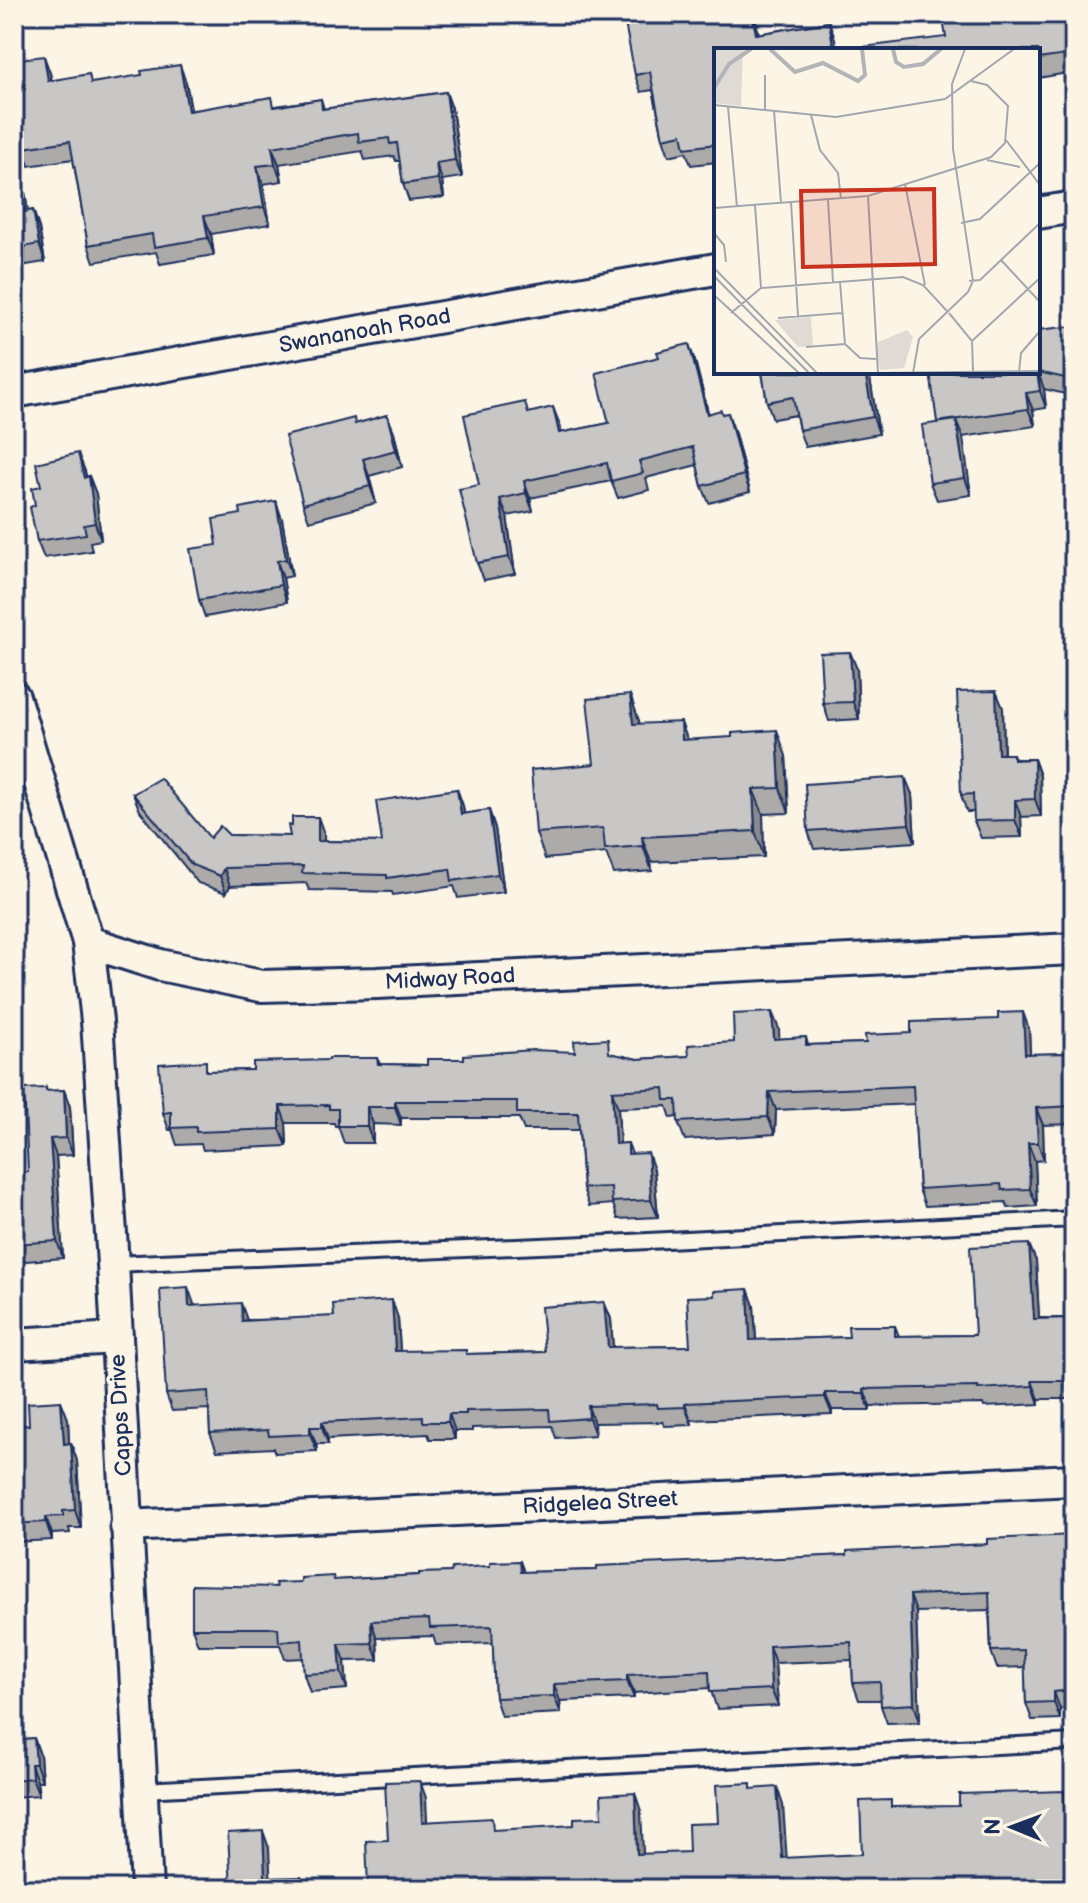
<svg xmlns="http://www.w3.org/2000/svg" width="1088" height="1903" font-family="'Balsamiq Sans',sans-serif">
	<rect width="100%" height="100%" fill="#fcf5e5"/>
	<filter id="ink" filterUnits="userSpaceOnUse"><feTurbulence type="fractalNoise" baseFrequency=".0125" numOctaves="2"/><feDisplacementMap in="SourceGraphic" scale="16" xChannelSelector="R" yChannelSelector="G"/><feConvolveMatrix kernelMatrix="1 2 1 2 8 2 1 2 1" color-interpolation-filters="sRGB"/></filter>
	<g filter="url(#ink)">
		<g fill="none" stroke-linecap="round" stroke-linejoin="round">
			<defs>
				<g id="service">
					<path d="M113,1264L610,1243L1074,1219"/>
					<path d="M142,1790L1074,1742"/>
				</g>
				<g id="minor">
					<path d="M1038,213L1074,207"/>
					<path d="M14,392L716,269"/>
					<path d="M14,697L88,942L97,1021L113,1264L147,1889"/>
					<path d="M88,942L160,965L261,986L377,983L1074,949"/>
					<path d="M14,1344L117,1338"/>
					<path d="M126,1526L1074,1480"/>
				</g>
			</defs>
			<!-- service casing -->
			<use href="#service" stroke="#1b2f5e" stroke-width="20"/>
			<!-- minor casing -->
			<use href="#minor" stroke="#1b2f5e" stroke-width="36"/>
			<!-- service -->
			<use href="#service" stroke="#fcf5e5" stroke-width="14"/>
			<!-- minor -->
			<use href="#minor" stroke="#fcf5e5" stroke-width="30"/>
		</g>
		<!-- wall -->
		<g fill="#acabaa" stroke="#1b2f5e" stroke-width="2">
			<path d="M643,14H754L759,34L829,22L835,39L716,50V162L691,165L686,152L669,156L663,138L653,90L641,92L635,75Z"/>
			<path d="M1074,14V72L1038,78V50L946,37Z"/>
			<path d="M50,73L52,81L92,83L186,82L191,110L276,106L321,99L324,109L446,92L452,109L462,177L442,180L444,197L409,201L403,184L400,161H396L394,156L365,160L362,151L279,164L282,181L263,184L270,224L211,234L214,255L160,264L156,252L94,262L88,245L73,159L29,166L23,148L25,90Z"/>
			<path d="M14,164L23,181L28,211L33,210L39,228L45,262L14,267Z"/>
			<path d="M1074,326V396L1044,389L1046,408L1033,410L1035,426L962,437L971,495L937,500L930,483L938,423Z"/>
			<path d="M695,361L708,413L722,414L734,430L750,492L709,503L702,486L697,465L646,478L649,490L618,498L611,481L530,498L533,511L507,516L515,574L484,580L477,563L479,485L529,413L560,425L561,433L609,423Z"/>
			<path d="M762,372H869L879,434L805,447L799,430L796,415L773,419L767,402Z"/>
			<path d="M387,415L394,432L402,467L369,476L376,503L309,521L303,504L355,424Z"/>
			<path d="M85,471L86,477L89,476L96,494L101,540L90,542L92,551L44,558L37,541L35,505L41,486Z"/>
			<path d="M282,519L292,576L283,578L287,602L205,617L199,600L217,545Z"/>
			<path d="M857,669L859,719L829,721L823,703Z"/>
			<path d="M630,695L640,724L687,739L786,756L789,813L763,814L764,857L651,862L652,871L614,874L606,853L545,859L536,833L594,764Z"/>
			<path d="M1003,708L1004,754H1013L1015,759H1034L1040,776L1041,816L1021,817L1022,837L981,838L974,821V812H967L961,795Z"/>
			<path d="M457,789L463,806L464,814L489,810L495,828L504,892L458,898L454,886L393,895L392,892L309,890L306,883L230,886L226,893L198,883L140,811L133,794L210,838L229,835L290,836L324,834V841L382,842Z"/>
			<path d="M912,794L915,842L814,849L808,831Z"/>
			<path d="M779,1029V1039L806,1037L808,1045L866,1043L1029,1029L1030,1054L1074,1053V1124L1043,1125L1044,1160L1035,1161L1037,1206L1008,1208L1006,1202L925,1206L919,1189L914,1104L776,1110L775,1134L685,1140L678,1122V1117L671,1118L667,1106L618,1108L620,1144L628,1143L632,1154L654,1170L658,1217L618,1219L613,1204L589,1206L583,1188L579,1130H524L519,1118H401V1125L373,1124V1143H344L338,1126H335L334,1123H286L287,1146L203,1150L201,1144L177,1145L172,1130H169L163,1113L209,1071L253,1070L329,1060L377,1058L380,1064L427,1065L464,1059L613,1054L638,1059L689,1056Z"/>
			<path d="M46,1088L47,1091L64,1090L70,1107L73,1155L56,1156L63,1258L14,1262V1173L28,1172Z"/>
			<path d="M1036,1261L1039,1318H1074V1399H1039V1404L984,1407L983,1404L870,1406V1410H832V1414L691,1420L692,1425L664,1426L663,1422L594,1423L595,1435L556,1438L552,1426L472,1428V1431H455V1439H430L428,1434L328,1439V1444H316L317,1451L275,1453L273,1448L217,1451L210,1433L209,1409L172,1411L166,1394L194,1305L247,1320L398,1318L400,1351L467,1354L545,1352L604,1302L611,1319L613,1347L690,1346L714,1296L748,1289L754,1306L756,1340L849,1337L895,1326L899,1336L975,1335Z"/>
			<path d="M61,1401L68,1419L69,1443H71L77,1461L81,1528H69L70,1533L52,1534V1540L14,1542V1426L29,1425Z"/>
			<path d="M1074,1535V1708L1060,1709V1719L1032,1720L1026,1703L1025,1667L997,1668L991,1651L989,1610L916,1612L920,1722L887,1723L881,1706V1700H859L853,1683L852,1660L775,1663L778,1706L717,1709L710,1688L634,1693V1698L560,1701L561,1713L501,1716L495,1698L493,1643L436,1645L433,1636L377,1638L378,1660L345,1661L347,1689L310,1692L304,1674L303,1658L285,1659L280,1645H198L192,1628L276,1587L301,1582L419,1575L451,1572L520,1561L524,1572L597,1570L847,1555L987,1544Z"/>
			<path d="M34,1738L40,1755L42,1781H37L39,1795L14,1797V1740Z"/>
		</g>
		<!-- shaded-wall -->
		<g fill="#8c8b8b" stroke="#1b2f5e" stroke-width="2">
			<path d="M752,14H754L762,50L756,34Z"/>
			<path d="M829,22L835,39L837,50H834Z"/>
			<path d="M44,56L50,73L54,99L48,81Z"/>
			<path d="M180,65L186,82L194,128L188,111Z"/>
			<path d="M446,92L452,109L462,177L455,160Z"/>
			<path d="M272,147L279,164L282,181L275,164Z"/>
			<path d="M436,163L442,180L444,197L438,179Z"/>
			<path d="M16,164L23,181L31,229L25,212Z"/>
			<path d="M257,166L263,184L270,224L264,207Z"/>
			<path d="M33,210L39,228L45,262L39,244Z"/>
			<path d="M204,216L211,234L214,255L208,238Z"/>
			<path d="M689,344L695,361L713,431L707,414Z"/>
			<path d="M865,372H869L879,434L873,417Z"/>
			<path d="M1038,372L1044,389L1046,408L1040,391Z"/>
			<path d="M1026,393L1033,410L1035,426L1028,409Z"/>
			<path d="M553,407L560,425L565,451L559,433Z"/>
			<path d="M728,413L734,430L750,492L744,475Z"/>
			<path d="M387,415L394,432L402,467L396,450Z"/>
			<path d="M956,420L963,437L971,495L965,478Z"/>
			<path d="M78,453L85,471L90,495L84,478Z"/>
			<path d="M363,459L369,476L376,503L370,486Z"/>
			<path d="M89,476L96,494L101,540L95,523Z"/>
			<path d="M524,481L530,498L533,511L526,493Z"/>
			<path d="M500,499L507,516L515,574L509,557Z"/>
			<path d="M276,501L282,519L292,576L286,559Z"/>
			<path d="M277,561L283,578L287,602L281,585Z"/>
			<path d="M850,652L857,669L859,719L853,702Z"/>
			<path d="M996,691L1003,708L1004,771L998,754Z"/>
			<path d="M630,695L639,721L642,750L633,724Z"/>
			<path d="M681,722L690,747L682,740Z"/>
			<path d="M777,730L786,756L789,813L780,788Z"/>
			<path d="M1034,759L1040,776L1041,816L1035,799Z"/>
			<path d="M905,777L912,794L915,842L909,824Z"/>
			<path d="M457,789L463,806L467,832L461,814Z"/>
			<path d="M753,789L763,814L764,857L755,831Z"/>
			<path d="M1015,800L1021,817L1022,837L1015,820Z"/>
			<path d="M489,810L495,828L504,892L498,874Z"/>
			<path d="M318,817L324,834V859L318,841Z"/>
			<path d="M642,837L651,862L652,871L643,846Z"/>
			<path d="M224,868L230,886L226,893L220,876Z"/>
			<path d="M772,1012L779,1029L780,1056L774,1039Z"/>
			<path d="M1023,1012L1029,1029L1031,1071L1025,1054Z"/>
			<path d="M64,1090L70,1107L73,1155L66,1138Z"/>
			<path d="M612,1091L618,1108L621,1161L615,1144Z"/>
			<path d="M769,1092L776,1110L775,1134L768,1117Z"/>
			<path d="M395,1101L401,1118V1125L395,1107Z"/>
			<path d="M280,1106L286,1123L287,1146L280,1129Z"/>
			<path d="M367,1107L373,1124V1143L367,1126Z"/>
			<path d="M1036,1108L1043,1125L1044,1160L1038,1143Z"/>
			<path d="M50,1139L56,1156L63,1258L57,1241Z"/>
			<path d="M1028,1143L1035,1161L1037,1206L1030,1189Z"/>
			<path d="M648,1153L654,1170L658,1217L651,1200Z"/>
			<path d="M1029,1244L1036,1261L1040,1336L1034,1319Z"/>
			<path d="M188,1287L194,1304L196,1323L189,1306Z"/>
			<path d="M748,1289L754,1306L757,1357L750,1340Z"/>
			<path d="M392,1300L398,1318L401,1368L395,1351Z"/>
			<path d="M604,1302L611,1319L614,1365L608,1347Z"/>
			<path d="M241,1303L247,1320L242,1321Z"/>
			<path d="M1032,1381L1039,1399V1404L1033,1386Z"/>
			<path d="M864,1389L870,1406V1410L864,1393Z"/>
			<path d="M825,1393L832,1410V1414L825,1397Z"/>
			<path d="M61,1401L68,1419L70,1461L64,1444Z"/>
			<path d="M685,1403L691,1420L692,1425L685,1407Z"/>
			<path d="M588,1406L594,1423L595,1435L589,1418Z"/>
			<path d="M449,1414L455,1431V1439L448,1422Z"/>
			<path d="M322,1422L328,1439V1444L322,1427Z"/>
			<path d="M310,1427L316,1444L317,1451L310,1434Z"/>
			<path d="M71,1443L77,1461L81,1528L75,1510Z"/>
			<path d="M46,1517L52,1534V1540L46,1522Z"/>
			<path d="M910,1595L916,1612L920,1722L914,1704Z"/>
			<path d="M371,1621L377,1638L378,1660L372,1643Z"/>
			<path d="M339,1644L345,1661L347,1689L341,1672Z"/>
			<path d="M769,1646L775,1663L778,1706L771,1689Z"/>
			<path d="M627,1675L634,1693V1698L627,1681Z"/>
			<path d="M554,1684L560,1701L561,1713L554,1696Z"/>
			<path d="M1054,1692L1060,1709V1719L1054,1702Z"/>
			<path d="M34,1738L40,1755L42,1781L36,1764Z"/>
			<path d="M31,1764L37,1781L39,1795L32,1778Z"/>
			<path d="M420,1781L426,1798L428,1839L422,1822Z"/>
			<path d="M777,1787L783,1805L788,1875L782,1858Z"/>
			<path d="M1064,1791L1070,1808L1072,1859L1066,1842Z"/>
			<path d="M635,1793L641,1811L644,1871L637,1854Z"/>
			<path d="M263,1831L269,1848L271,1889L265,1878Z"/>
		</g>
		<!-- building -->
		<g fill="#c8c7c6" stroke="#1b2f5e" stroke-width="2">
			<path d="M643,14H752L756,34L829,22L834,50H716V144L685,148L682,134L663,138L650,72L635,75L624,18Z"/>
			<path d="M942,14H1074V54L1038,59V50H838L946,37Z"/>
			<path d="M44,56L48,81L89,74L91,83L142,75L141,71L180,65L188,111L272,97L274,107L321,99L322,109L446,92L455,160L436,163L438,179L403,184L397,143L390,144L389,138L359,142L358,133L272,147L275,164L257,166L264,207L204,216L208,238L154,247L152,234L88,245L70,141L23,148L14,91L25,90L20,59Z"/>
			<path d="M14,164H16L25,212L33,210L39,244L14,249Z"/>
			<path d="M1074,326V380L1038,372V330Z"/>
			<path d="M689,344L707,414L721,410L722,414L728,413L744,475L702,486L693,447L639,461L643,473L611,481L607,463L524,481L526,493L500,499L509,557L477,563L459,489L479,485L464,415L525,402L528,413L553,407L559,433L609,423L596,373L659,357L657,352Z"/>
			<path d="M762,372H865L873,417L799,430L793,397L767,402Z"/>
			<path d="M930,372H1037L1040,391L1026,393L1028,409L937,422Z"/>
			<path d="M387,415L396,450L363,459L370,486L303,504L285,436L354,418L355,424Z"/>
			<path d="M956,420L965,478L930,483L922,425Z"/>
			<path d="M78,453L84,478L89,476L95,523L84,525L86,534L37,541L30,507L35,505L32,488L41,486L36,463Z"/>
			<path d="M276,501L286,559L277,561L281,585L199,600L190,549L217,545L213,519L241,514L240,508Z"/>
			<path d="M850,652L853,702L823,703L820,653Z"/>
			<path d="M996,691L998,754H1013V760L1034,759L1035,799L1015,800V820L974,821L973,794L961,795L957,692Z"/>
			<path d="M630,695L633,724L681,722L682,740L732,737V733L777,730L780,788L753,789L755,831L642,837L643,846L605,849L603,828L536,833L531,770L594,764L587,699Z"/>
			<path d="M905,777L909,824L808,831L805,784Z"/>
			<path d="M160,778L210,838L220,826L229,835L290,836L288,825L292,826V817H318V841L382,842L376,801L457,789L461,814L489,810L498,874L452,881L450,869L387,878V875L302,873L303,866L224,868L220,876L192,865L133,794Z"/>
			<path d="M772,1012L774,1039L806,1037V1045L866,1043L865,1035L911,1033V1022L998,1019V1013L1023,1012L1025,1054L1074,1053V1106L1036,1108L1038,1143H1028L1030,1189L1002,1190L1001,1184L919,1189L913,1086L769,1092L768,1117L678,1122L677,1100H665L664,1088L612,1091L615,1144L628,1143V1154L648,1153L651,1200L612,1202L611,1187L583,1188L578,1113H517V1101H395V1107H367V1126H338V1109H329V1105L280,1106V1129L196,1132V1127L171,1128V1112L163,1113L159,1064L206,1061V1071L253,1070V1062L329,1060V1058H377L378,1064L427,1065V1059H464V1055L533,1050L575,1052L574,1041L608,1039L609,1053L638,1059L689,1056L688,1045L734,1042L733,1014Z"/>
			<path d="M46,1088V1091L64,1090L66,1138L50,1139L57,1241L14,1244V1173L28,1172L24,1089Z"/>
			<path d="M1029,1244L1034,1319L1074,1318V1381H1032L1033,1386L978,1389V1387L864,1389V1393H825V1397L685,1403V1407L658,1408L657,1404L588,1406L589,1418L550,1421L549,1409L466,1411V1414H449L448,1422H423V1417L322,1422V1427H310V1434L269,1436L268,1430L210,1433L208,1391L166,1394L160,1289L188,1287L189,1306L241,1303L242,1321L334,1316L333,1304L392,1300L395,1351L466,1350V1354L545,1352L541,1307L604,1302L608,1347L690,1346L687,1297L714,1296V1291L748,1289L750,1340L849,1337L848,1326H895V1336L975,1335L970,1247Z"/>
			<path d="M61,1401L64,1444L71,1443L75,1510L63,1511V1516L46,1517V1522L14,1524V1426L29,1425L28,1403Z"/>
			<path d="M1074,1535V1690L1054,1692V1702L1026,1703L1024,1650L991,1651L989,1592L910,1595L914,1704L881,1706L880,1682L853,1683L851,1642L769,1646L771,1689L710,1692L709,1671L627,1675V1681L554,1684V1696L495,1698L492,1626L430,1628L429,1619L371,1621L372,1643L339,1644L341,1672L304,1674L302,1640L279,1642L278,1628H192V1585L276,1587L275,1583L301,1582V1578L333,1576L334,1580L419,1575V1573L451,1572L452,1568L490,1566V1562L520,1561L521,1572L597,1570V1566L847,1555V1551L987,1544V1539Z"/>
			<path d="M34,1738L36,1764H31L32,1778L14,1780V1740Z"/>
			<path d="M420,1781L422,1822L492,1818L493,1830L574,1825V1818L602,1817L601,1795L635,1793L637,1854L689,1852L688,1824L718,1823L716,1785L751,1783V1789L777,1787L782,1858L862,1854L860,1801L891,1800V1807L959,1806V1794L1064,1791L1066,1842H1074V1889H231L228,1833L263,1831L265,1878L301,1877V1885H315L316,1888L368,1887L366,1841L388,1840L385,1782Z"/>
		</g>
	</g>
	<g text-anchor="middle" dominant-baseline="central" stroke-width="7" stroke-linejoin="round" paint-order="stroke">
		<!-- street labels -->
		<g font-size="22" fill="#1b2f5e" stroke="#fcf5e5">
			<text transform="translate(365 331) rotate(-10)">Swananoah Road</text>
			<text transform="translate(450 979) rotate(-3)">Midway Road</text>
			<text transform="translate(121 1415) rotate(-93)">Capps Drive</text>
			<text transform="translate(600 1503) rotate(-3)">Ridgelea Street</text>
		</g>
	</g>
	<!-- overview -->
	<g transform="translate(714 48)">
		<rect width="326" height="326" fill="#fcf5e5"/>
		<path d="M0,1H29L27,58L0,55ZM97,269L99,298L84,299L61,272ZM193,282L199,289L190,320L166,322L162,295Z" fill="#dfdbd4"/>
		<path fill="none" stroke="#b2b4b8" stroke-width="4" d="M56,1L81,24L109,15L144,33L151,27L148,1M179,1L182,14L190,19L209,16L227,1M0,40L15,16L37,1"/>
		<path fill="none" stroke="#a2a6af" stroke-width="2" d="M51,27V63M0,57L122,69L231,51L300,1M14,59L23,159M60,63L67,155M97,67L106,102L124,125L127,151M292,92L326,137M273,112L306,119M191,136L211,237M154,148L164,325M114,152L119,234M77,154L84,268M41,157L47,240M0,160L154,148L277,109L291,95L294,58L273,37L257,33M247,175L266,171L326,115M0,185L10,197L12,214M287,212L326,254M0,220L103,325M0,228L95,325M255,233L266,232L326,175M126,234L131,296M0,247L85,325M17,265L47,240L189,229L209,237L233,263M235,265L258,293L259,323M64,270L128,265M258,293L326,230M92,299L131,296L146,310L162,311M305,324L307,305L326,283M156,325L326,323M199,325L205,291L254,244L259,233L239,101L238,36L251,1"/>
		<path fill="#c8321e" fill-opacity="0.15" stroke="#c8321e" stroke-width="4" d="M220,141L221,216L89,219L87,143Z"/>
		<rect width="326" height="326" fill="none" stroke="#1b2f5e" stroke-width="4"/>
	</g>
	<!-- margin -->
	<rect width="1088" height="1903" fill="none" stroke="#fcf5e5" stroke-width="48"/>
	<rect x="24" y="24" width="1040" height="1855" fill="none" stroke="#1b2f5e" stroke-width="3" filter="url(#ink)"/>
	<!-- north arrow -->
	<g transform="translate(1012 1827) rotate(271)" stroke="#fcf5e5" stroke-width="6" paint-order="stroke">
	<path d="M0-6L14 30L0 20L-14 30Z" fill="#1b2f5e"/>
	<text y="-12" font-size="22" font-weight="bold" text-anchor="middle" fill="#1b2f5e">N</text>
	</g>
</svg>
